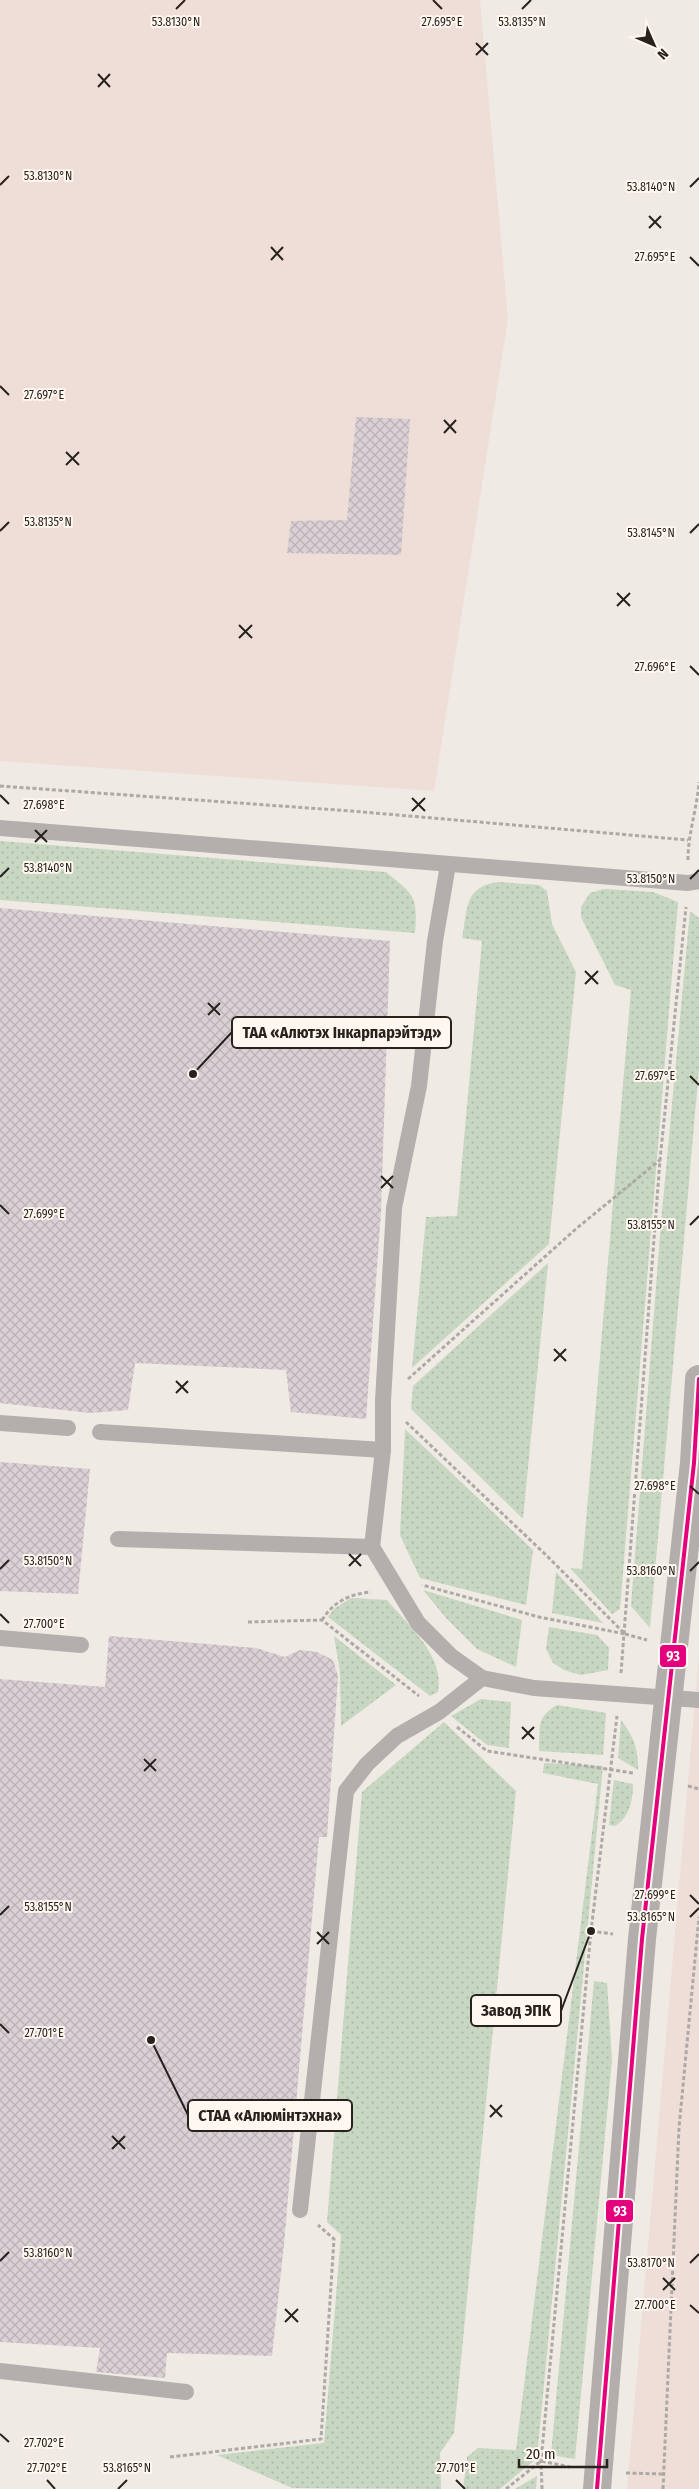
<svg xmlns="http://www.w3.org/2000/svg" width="699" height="2489" font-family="'Fira Sans Condensed',sans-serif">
	<defs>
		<pattern id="grass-dots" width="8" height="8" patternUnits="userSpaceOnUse" patternTransform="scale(1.25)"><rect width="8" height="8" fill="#c7d7c1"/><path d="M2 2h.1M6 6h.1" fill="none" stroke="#abb8a5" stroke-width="1.8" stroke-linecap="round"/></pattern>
		<pattern id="building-cross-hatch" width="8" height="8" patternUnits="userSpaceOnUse" patternTransform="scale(1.25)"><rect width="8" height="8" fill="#dad0d5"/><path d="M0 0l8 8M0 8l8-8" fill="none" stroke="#bbb2b6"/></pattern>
	</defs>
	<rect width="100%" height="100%" fill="#f0eae4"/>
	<!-- industrial -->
	<g fill="#efded8">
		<path d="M0,0H480L508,319L434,791L0,761Z"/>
		<path d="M699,1654V2489H627Z"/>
	</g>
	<!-- grass -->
	<g fill="url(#grass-dots)">
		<path d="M0,841L386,872C414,895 418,895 415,933L0,900Z"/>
		<path d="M499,882L539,885L547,891L552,924L576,972L549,1244L412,1368L426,1217L457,1216L482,941L462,938C468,908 464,886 499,882Z"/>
		<path d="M604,889L653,892L678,902L620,1609L612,1614L570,1568L582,1569L631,990L615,985L581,917V907L590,893Z"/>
		<path d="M690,911L699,918V1068L650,1628L631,1606L661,1223Z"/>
		<path d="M548,1263L523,1519L411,1409L413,1386Z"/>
		<path d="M405,1429L533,1550L526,1605L420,1578L400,1535Z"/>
		<path d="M556,1572L603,1623L552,1613Z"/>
		<path d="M423,1590L522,1620L516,1667L477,1649L446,1618Z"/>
		<path d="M351,1598L387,1600C408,1625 445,1656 438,1692L430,1696L328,1617L334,1609Z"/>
		<path d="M549,1627L597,1635L609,1648L608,1670L581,1675L564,1670L553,1663L546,1649Z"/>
		<path d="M334,1636L396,1685L341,1726L340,1672Z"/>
		<path d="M481,1699L511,1702L509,1748L487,1745L451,1716Z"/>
		<path d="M557,1705L606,1713L603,1755L539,1751C540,1728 536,1717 557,1705Z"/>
		<path d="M621,1720C634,1737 638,1749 638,1770L618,1758Z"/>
		<path d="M444,1722L516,1791L454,2433L440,2453L441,2489L292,2488L217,2455L324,2443L341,2235L327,2222L362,1792Z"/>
		<path d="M544,1763L603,1766L537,2458L500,2489H463L467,2457L478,2448L516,2450L598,1784L543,1773Z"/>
		<path d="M614,1780L633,1784C633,1800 629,1818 615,1826L609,1825Z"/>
		<path d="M594,1981L607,1983L612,2060L575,2459L551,2455Z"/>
		<path d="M537,2476L536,2489H515Z"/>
	</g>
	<!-- building -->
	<g fill="url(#building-cross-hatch)">
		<path d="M356,417L410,419L401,555L287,553L291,521L347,520Z"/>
		<path d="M0,908L390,941L381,1212L366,1419L291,1412L286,1370L135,1363L128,1410L90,1413L0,1403Z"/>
		<path d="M0,1462L90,1469L78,1594L0,1591Z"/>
		<path d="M109,1636L256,1648L285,1657L300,1650L317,1652L333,1660L338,1676L327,1837H319L284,2244L272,2356L167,2353L165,2378L96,2372L100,2348L0,2342V1679L105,1687Z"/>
	</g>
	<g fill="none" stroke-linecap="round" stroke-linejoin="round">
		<!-- path -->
		<g stroke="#aca9a6" stroke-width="3" stroke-dasharray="4 2.5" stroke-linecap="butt">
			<path d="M0,786L351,811L688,840"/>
			<path d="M688,860C688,833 697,809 699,782"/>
			<path d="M408,1379L577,1228L660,1160"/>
			<path d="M406,1422L546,1555L625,1634L539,1617L422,1585"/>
			<path d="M322,1620C334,1601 350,1594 371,1592"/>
			<path d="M248,1622L322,1620L419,1696"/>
			<path d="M625,1634L647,1640"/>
			<path d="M621,1673L660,1160L686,907"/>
			<path d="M457,1727L487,1751L633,1773"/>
			<path d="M688,1786L699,1789"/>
			<path d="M591,1931L613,1934"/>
			<path d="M170,2457L321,2439L334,2239L318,2225"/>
			<path d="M626,2473L663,2474"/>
			<path d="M506,2489L541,2461L570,2467"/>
			<path d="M542,2489L541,2461L591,1931L617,1716"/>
			<path d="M663,2489L679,2128L699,1917"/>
		</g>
		<!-- lane -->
		<g stroke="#b3afad" stroke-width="16">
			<path d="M0,828L688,883L699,881"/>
			<path d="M448,865L435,941L419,1086L394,1208L383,1401V1450L372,1547L418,1623L451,1656L482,1678"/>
			<path d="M0,1423L68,1428"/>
			<path d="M100,1432L383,1450"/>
			<path d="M118,1539L372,1547"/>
			<path d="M0,1638L81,1645"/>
			<path d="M300,2210L346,1791L367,1764L397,1736L439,1712L482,1678L534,1688L699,1700"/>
			<path d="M0,2371L186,2392"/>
		</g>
		<!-- secondary -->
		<path stroke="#b2aeac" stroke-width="28" d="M597,2489L642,1939L694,1463L699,1379"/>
		<defs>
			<path id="bus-1" d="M597,2489L642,1939L694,1463L699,1379"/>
		</defs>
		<!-- bus-1 casing -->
		<use href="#bus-1" stroke="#fff7f0" stroke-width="8"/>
		<!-- bus-1 -->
		<use href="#bus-1" stroke="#e5007d" stroke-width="4"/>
	</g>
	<!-- ticks -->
	<path fill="none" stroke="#27221e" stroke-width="2" d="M433,0L442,9M176,9L185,0M522,9L531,0M476,43L488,55M476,55L488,43M98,74L110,87M98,87L110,74M0,185L9,176M690,187L699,178M649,216L661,228M649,228L661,216M271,247L283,260M690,257L699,266M271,260L283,247M0,386L9,395M444,420L456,433M444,433L456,420M66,452L79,465M66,465L79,452M0,531L9,522M690,533L699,524M617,593L630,606M617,606L630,593M239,625L252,638M239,638L252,625M690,666L699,675M0,795L9,804M412,798L425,811M412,811L425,798M35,830L47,842M35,842L47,830M0,877L9,868M690,879L699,870M585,971L598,984M585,984L598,971M208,1003L220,1015M208,1015L220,1003M690,1076L699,1085M381,1176L393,1188M381,1188L393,1176M0,1205L9,1214M690,1225L699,1216M554,1349L566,1361M554,1361L566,1349M176,1381L188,1393M176,1393L188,1381M690,1486L699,1494M349,1554L361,1566M349,1566L361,1554M0,1569L9,1560M690,1571L699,1562M0,1614L9,1623M522,1727L534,1739M522,1739L534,1727M144,1759L156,1771M144,1771L156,1759M690,1895L699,1904M0,1915L9,1906M690,1917L699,1908M317,1932L329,1944M317,1944L329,1932M0,2024L9,2033M490,2105L502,2117M490,2117L502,2105M112,2136L125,2149M112,2149L125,2136M0,2261L9,2252M690,2263L699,2254M663,2278L675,2290M663,2290L675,2278M690,2305L699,2313M285,2309L298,2322M285,2322L298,2309M0,2434L9,2442M47,2480L55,2489M456,2480L465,2489M118,2489L127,2480"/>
	<g font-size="12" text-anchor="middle" fill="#27221e" stroke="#fff7f0" stroke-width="4" stroke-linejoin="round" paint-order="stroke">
		<text x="176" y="26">53.8130°N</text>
		<text x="442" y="26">27.695°E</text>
		<text x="522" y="26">53.8135°N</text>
		<text x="48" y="180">53.8130°N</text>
		<text x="651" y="191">53.8140°N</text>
		<text x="655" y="261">27.695°E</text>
		<text x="44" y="399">27.697°E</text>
		<text x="48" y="526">53.8135°N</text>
		<text x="651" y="537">53.8145°N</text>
		<text x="655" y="671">27.696°E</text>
		<text x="44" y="809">27.698°E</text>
		<text x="48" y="872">53.8140°N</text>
		<text x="651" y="883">53.8150°N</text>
		<text x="655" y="1080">27.697°E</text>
		<text x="44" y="1218">27.699°E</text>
		<text x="651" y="1229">53.8155°N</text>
		<text x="655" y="1490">27.698°E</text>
		<text x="48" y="1565">53.8150°N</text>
		<text x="651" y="1575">53.8160°N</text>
		<text x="44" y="1628">27.700°E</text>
		<text x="655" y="1899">27.699°E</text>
		<text x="48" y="1911">53.8155°N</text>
		<text x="651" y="1921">53.8165°N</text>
		<text x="44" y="2037">27.701°E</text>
		<text x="48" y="2257">53.8160°N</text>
		<text x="651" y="2267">53.8170°N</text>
		<text x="655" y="2309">27.700°E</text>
		<text x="44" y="2447">27.702°E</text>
		<text x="47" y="2472">27.702°E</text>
		<text x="127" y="2472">53.8165°N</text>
		<text x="456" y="2472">27.701°E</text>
	</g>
	<!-- callouts -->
	<path fill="none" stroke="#27221e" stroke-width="2" d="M193 1074L232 1032M591 1931L561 2011M151 2040L188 2115"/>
	<g fill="#27221e" stroke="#fff7f0" stroke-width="2">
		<circle cx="193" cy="1074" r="5"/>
		<circle cx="591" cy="1931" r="5"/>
		<circle cx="151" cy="2040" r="5"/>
	</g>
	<g fill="#fff7f0" stroke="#27221e" stroke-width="2">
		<rect x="232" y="1017" width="219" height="31" rx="5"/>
		<rect x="471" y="1995" width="90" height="31" rx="5"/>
		<rect x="188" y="2100" width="164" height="31" rx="5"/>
	</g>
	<g font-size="16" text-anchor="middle" font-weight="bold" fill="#27221e">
		<text x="342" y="1038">ТАА «Алютэх Інкарпарэйтэд»</text>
		<text x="516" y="2016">Завод ЭПК</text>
		<text x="270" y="2121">СТАА «Алюмінтэхна»</text>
	</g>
	<g stroke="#fff7f0" stroke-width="2">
		<rect x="659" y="1644" width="28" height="24" rx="5" fill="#e5007d"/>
		<rect x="605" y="2199" width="29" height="24" rx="5" fill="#e5007d"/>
	</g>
	<g font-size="14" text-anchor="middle" font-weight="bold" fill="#fff">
		<text x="673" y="1661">93</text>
		<text x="620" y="2216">93</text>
	</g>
	<!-- north arrow -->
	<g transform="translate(654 45) rotate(135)" stroke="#fff7f0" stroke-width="4" paint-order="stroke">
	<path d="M0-4L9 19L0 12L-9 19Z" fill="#27221e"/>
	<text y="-8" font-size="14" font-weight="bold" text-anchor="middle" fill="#27221e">N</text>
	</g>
	<!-- scale -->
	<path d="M519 2459v8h88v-8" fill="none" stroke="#27221e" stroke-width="2.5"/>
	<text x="526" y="2459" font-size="15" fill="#27221e" stroke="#fff7f0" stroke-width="4" paint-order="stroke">20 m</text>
</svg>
